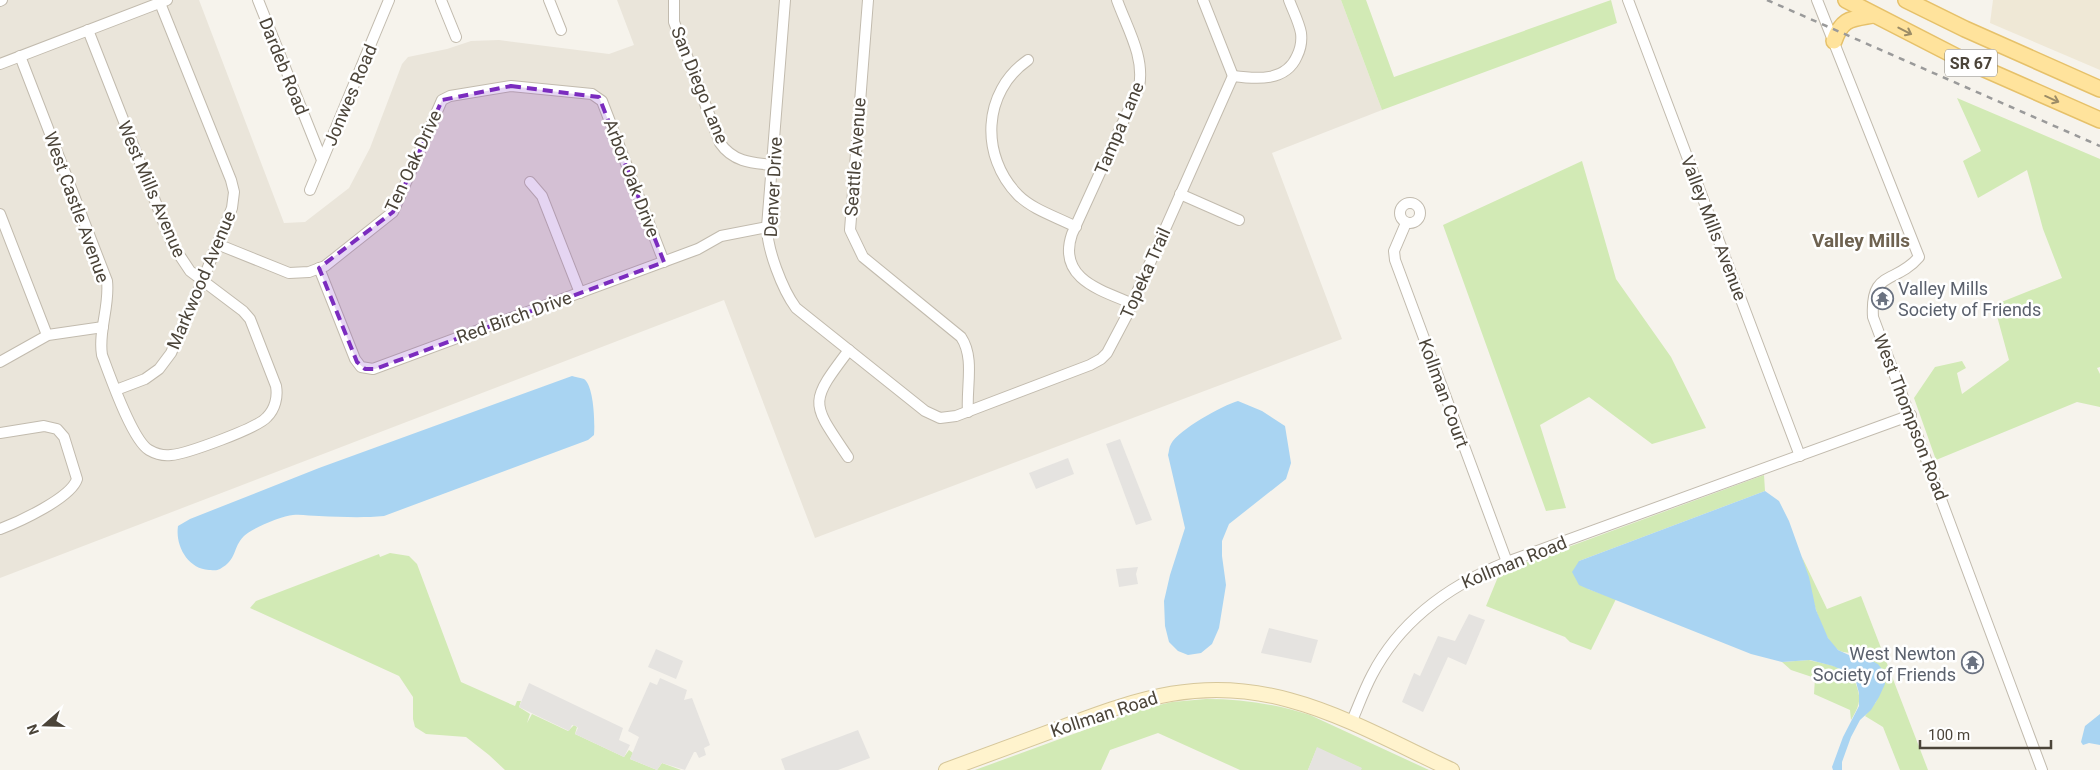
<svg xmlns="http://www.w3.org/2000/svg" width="2100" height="770" font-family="Roboto,sans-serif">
	<rect width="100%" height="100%" fill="#f6f3ec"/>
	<!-- residential -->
	<path fill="#eae5da" d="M0,0H199L284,223L305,222L349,188L370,148L402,64L408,57L447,49L471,41L499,40L609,54L634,45L617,0H1341L1382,110L1272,153L1342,339L815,538L724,300L0,578Z"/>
	<!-- education -->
	<path fill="#efe8d6" d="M1993,0H2100V70L1990,23Z"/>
	<!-- green -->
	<g fill="#d2eab5">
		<path d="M1341,0H1366L1394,77L1611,0L1617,23L1382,110Z"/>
		<path d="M1957,98L2100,159V367L2097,368L2100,374V407L2077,402L1936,460L1914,398L1935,367L1962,361L1966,368L1957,373L1962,394L2009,360L1994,305L2062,278L2043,229L2027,170L1978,198L1963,161L1981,151Z"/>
		<path d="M1582,161L1616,279L1671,357L1706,428L1652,444L1589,397L1540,425L1566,508L1546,511L1443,225Z"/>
		<path d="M1764,475L1765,491L1579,561L1588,589L1616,599L1591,650L1570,642L1565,637L1486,606L1500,572Z"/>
		<path d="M390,553L409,556L417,564L461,682L515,706L517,701H521L519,707L530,714L527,723L532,714L568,731L574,725L577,727L575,734L624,757L629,750L633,753L630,759L657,770L662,763L681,770H505L489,755L466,737L426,734L415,727L413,719V697L399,676L250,608L256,601L379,554L380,557Z"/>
		<path d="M1802,557L1827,609L1861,596L1928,770H1900L1883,727L1865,716L1876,702L1885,673C1875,660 1865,657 1849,653C1846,652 1841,652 1838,650C1819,636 1808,580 1802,557Z"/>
		<path d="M1809,660C1828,665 1851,666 1857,687C1862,701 1858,708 1851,720L1850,710L1814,694L1815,678L1791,670L1782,662Z"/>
		<path d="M1206,699C1242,699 1276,704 1310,715L1429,770H1361V768L1317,748L1308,770H1240L1158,733L1110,750L1101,770H975L1142,709L1172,702Z"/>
	</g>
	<!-- parking -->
	<g fill="#e5e3e0">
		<path d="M1120,439L1152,520L1136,525L1106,444Z"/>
		<path d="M1068,458L1074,474L1036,489L1029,473Z"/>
		<path d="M1138,567L1136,574L1138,584L1119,587L1116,569Z"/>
		<path d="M1469,614L1485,620L1466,665L1448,657L1423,712L1402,702L1414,673L1420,676L1438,636L1455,641Z"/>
		<path d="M1269,628L1318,640L1311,663L1261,653Z"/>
		<path d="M656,649L683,661L676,679L648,667Z"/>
		<path d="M660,678L687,690L684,700L692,698L710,745L704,748L706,755L699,758L696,752H694L685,770L662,763L657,770L630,759L639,737L628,731L650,682L657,685Z"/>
		<path d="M529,683L623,728L619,740L630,745L624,757L575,734L578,728L576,726L572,725L569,731L519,707Z"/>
		<path d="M858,730L870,758L838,770H785L781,759Z"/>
		<path d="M1317,747L1362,768L1361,770H1308Z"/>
	</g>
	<!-- water -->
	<g fill="#a9d4f2">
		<path d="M572,376C575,377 581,378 584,379C594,386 595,423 594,435L588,440L384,516C363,518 341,517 319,516C311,516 301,514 293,515C282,516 252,528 244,536C232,548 238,559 220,569C216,571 214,570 209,570C188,569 175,546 178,526L190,519L319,468Z"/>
		<path d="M1238,401L1262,411L1285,426L1291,463L1286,479L1229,524L1222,541V556L1226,585L1219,628L1212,644L1201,653L1188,655L1178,651L1169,642L1165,626L1164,601L1170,575L1185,528L1168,455C1169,452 1169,447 1171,444C1178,430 1223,405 1238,401Z"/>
		<path d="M1765,491L1779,501L1789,521L1809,577L1816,610L1828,638L1838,650L1851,656L1864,657L1878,664L1885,673V684L1879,697L1871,710L1860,720L1851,737L1842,762V770H1833L1832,767L1843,737L1859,706V693L1856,682L1849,673L1833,666L1810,660L1782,662L1751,654L1588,589L1579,585L1572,572L1579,561Z"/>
		<path d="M2100,714V745L2089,743L2083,745L2081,742L2085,726Z"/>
	</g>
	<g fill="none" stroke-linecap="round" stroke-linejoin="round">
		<defs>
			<g id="street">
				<path d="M258,0L322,160"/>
				<path d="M441,0L456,37"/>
				<path d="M549,0L561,30"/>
				<path d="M674,0V22L720,143C733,162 752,163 773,165"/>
				<path d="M785,0L767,227C767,249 782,289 796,308L925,411L940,418L956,416L1090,365L1101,359L1107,353L1126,317L1233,76"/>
				<path d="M868,0L850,230L863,257L961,337C975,358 966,387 968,412"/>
				<path d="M1117,0C1127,28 1145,57 1139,87L1072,234C1057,278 1100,290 1131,303"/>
				<path d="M1203,0L1233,76"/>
				<path d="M1628,0L1800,456"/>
				<path d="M1817,0L1919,257C1895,285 1870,269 1873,317L2042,770"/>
				<path d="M0,1L2,0"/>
				<path d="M20,56L107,281C110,306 98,331 102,355C110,376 132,440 149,450C156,454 164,456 171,455C186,454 258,428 267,417C275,409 278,397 276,386L250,319L243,311L190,271L172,244L88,30"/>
				<path d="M1028,60C982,92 980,156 1018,195C1033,210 1057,217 1076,227"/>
				<path d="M0,64L167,0"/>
				<path d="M1233,76C1256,79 1286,82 1297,56C1301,48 1302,41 1301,33C1299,22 1293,11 1289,0"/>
				<path d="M530,182L542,196L580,293"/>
				<path d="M310,190L389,0"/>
				<path d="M1180,194L1239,220"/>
				<circle cx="1410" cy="213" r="10"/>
				<path d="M0,214L47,335"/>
				<path d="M1406,223L1394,251L1395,260L1507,562"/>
				<path d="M217,244L289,273L309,272L325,266L393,212L442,100L450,96L511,86L592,94L602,101L664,262"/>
				<path d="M319,268L355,359L361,367L373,369L698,249L721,236L767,227"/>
				<path d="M0,362L48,335L103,327"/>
				<path d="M116,390L145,379L159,369L171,353L202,282L232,208L234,192L231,180L160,3"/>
				<path d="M0,433L44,426L57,429L64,437L77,479C71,498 19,522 0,529"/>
				<path d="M848,457C811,402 808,404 849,350"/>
				<path d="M1351,723C1358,707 1364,690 1372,675C1401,619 1450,585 1507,562L1911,415"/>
			</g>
			<path id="secondary" d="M946,770C984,756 1022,742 1060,728C1139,698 1203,676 1289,700C1345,715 1400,746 1452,770"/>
			<g id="primary">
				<path d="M1846,0L1957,57L2100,120"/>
				<path d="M1906,0L1965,29L2100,89"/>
				<path d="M1834,41C1842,18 1851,19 1873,15"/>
			</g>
		</defs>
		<!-- street casing -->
		<use href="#street" stroke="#c2bbae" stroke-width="12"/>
		<!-- secondary casing -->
		<use href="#secondary" stroke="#d6c79b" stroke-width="16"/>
		<!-- primary casing -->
		<use href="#primary" stroke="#e6c16a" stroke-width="18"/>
		<!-- street -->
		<use href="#street" stroke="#fff" stroke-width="10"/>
		<!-- secondary -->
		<use href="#secondary" stroke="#fff3cd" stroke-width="14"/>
		<!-- primary -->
		<use href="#primary" stroke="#ffe39c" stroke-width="15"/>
		<!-- rail -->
		<path stroke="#9a9a9a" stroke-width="2.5" stroke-dasharray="6 6" stroke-linecap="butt" d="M1767,0L2100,146"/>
	</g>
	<!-- one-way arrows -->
	<defs><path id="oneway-shaft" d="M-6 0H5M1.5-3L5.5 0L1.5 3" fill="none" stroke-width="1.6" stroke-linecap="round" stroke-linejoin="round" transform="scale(1.25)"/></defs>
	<g stroke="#9c8c66">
		<use href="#oneway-shaft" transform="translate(1905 31) rotate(27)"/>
		<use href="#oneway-shaft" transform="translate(2052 99) rotate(24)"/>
	</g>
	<!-- marked area -->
	<path fill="#7b2cbf" fill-opacity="0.2" stroke="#7b2cbf" stroke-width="4" stroke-dasharray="10 6" stroke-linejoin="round" d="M511,86L599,97L664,262L375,369H365L357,362L319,268L393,212L442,100Z"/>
	<!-- icons -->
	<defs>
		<symbol id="temple-ring" viewBox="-11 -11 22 22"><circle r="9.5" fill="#fff" stroke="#6b7280" stroke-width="1.5"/><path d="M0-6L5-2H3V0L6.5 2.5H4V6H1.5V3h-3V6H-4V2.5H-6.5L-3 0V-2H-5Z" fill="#6b7280"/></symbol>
	</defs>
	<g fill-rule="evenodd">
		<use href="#temple-ring" x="1870" y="286" width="25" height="25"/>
		<use href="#temple-ring" x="1960" y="650" width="25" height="25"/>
	</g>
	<g text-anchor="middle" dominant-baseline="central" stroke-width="5" stroke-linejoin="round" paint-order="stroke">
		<!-- shield labels -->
		<rect fill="#fff" stroke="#817c74" stroke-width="1" x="1945" y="49.5" width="52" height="27" rx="4"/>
		<g font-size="16" font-weight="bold" fill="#4b4439">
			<text x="1971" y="63">SR 67</text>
		</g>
		<!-- street labels -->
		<g font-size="18" fill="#4b4439" stroke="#fff">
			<text transform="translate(284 66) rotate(68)">Dardeb Road</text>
			<text transform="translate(700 85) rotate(68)">San Diego Lane</text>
			<text transform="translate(350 95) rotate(-67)">Jonwes Road</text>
			<text transform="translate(1119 128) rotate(-67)">Tampa Lane</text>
			<text transform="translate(855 157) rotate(-86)">Seattle Avenue</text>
			<text transform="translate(413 161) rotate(-65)">Ten Oak Drive</text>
			<text transform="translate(632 178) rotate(69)">Arbor Oak Drive</text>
			<text transform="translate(773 187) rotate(-87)">Denver Drive</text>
			<text transform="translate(152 189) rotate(67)">West Mills Avenue</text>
			<text transform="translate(77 207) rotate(70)">West Castle Avenue</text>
			<text transform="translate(1714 228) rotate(69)">Valley Mills Avenue</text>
			<text transform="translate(1145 273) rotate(-66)">Topeka Trail</text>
			<text transform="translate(201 280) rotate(-67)">Markwood Avenue</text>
			<text transform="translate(514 317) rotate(-20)">Red Birch Drive</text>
			<text transform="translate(1444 393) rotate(70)">Kollman Court</text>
			<text transform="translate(1911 417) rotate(69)">West Thompson Road</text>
			<text transform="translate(1514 562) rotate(-22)">Kollman Road</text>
			<text transform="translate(1104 714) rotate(-18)">Kollman Road</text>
		</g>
		<!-- worship labels -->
		<g font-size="18" fill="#5b616d" stroke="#fff" text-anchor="start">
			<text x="1898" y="288">Valley Mills<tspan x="1898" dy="21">Society of Friends</tspan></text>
			<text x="1956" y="653" text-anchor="end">West Newton<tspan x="1956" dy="21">Society of Friends</tspan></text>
		</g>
		<!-- neighbourhood labels -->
		<g font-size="19" font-weight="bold" fill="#6e6250" stroke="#fff">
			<text x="1861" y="240">Valley Mills</text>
		</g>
	</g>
	<!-- north arrow -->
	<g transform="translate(45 725) rotate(250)" stroke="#ffffff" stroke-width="4" paint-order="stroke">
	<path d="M0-4L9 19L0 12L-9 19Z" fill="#4b4439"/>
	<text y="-8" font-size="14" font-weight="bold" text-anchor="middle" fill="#4b4439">N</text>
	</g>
	<!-- scale -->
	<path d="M1920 740v8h131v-8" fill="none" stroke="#4b4439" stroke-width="2.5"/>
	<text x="1928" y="740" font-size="15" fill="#4b4439" stroke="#ffffff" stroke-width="4" paint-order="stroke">100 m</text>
</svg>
